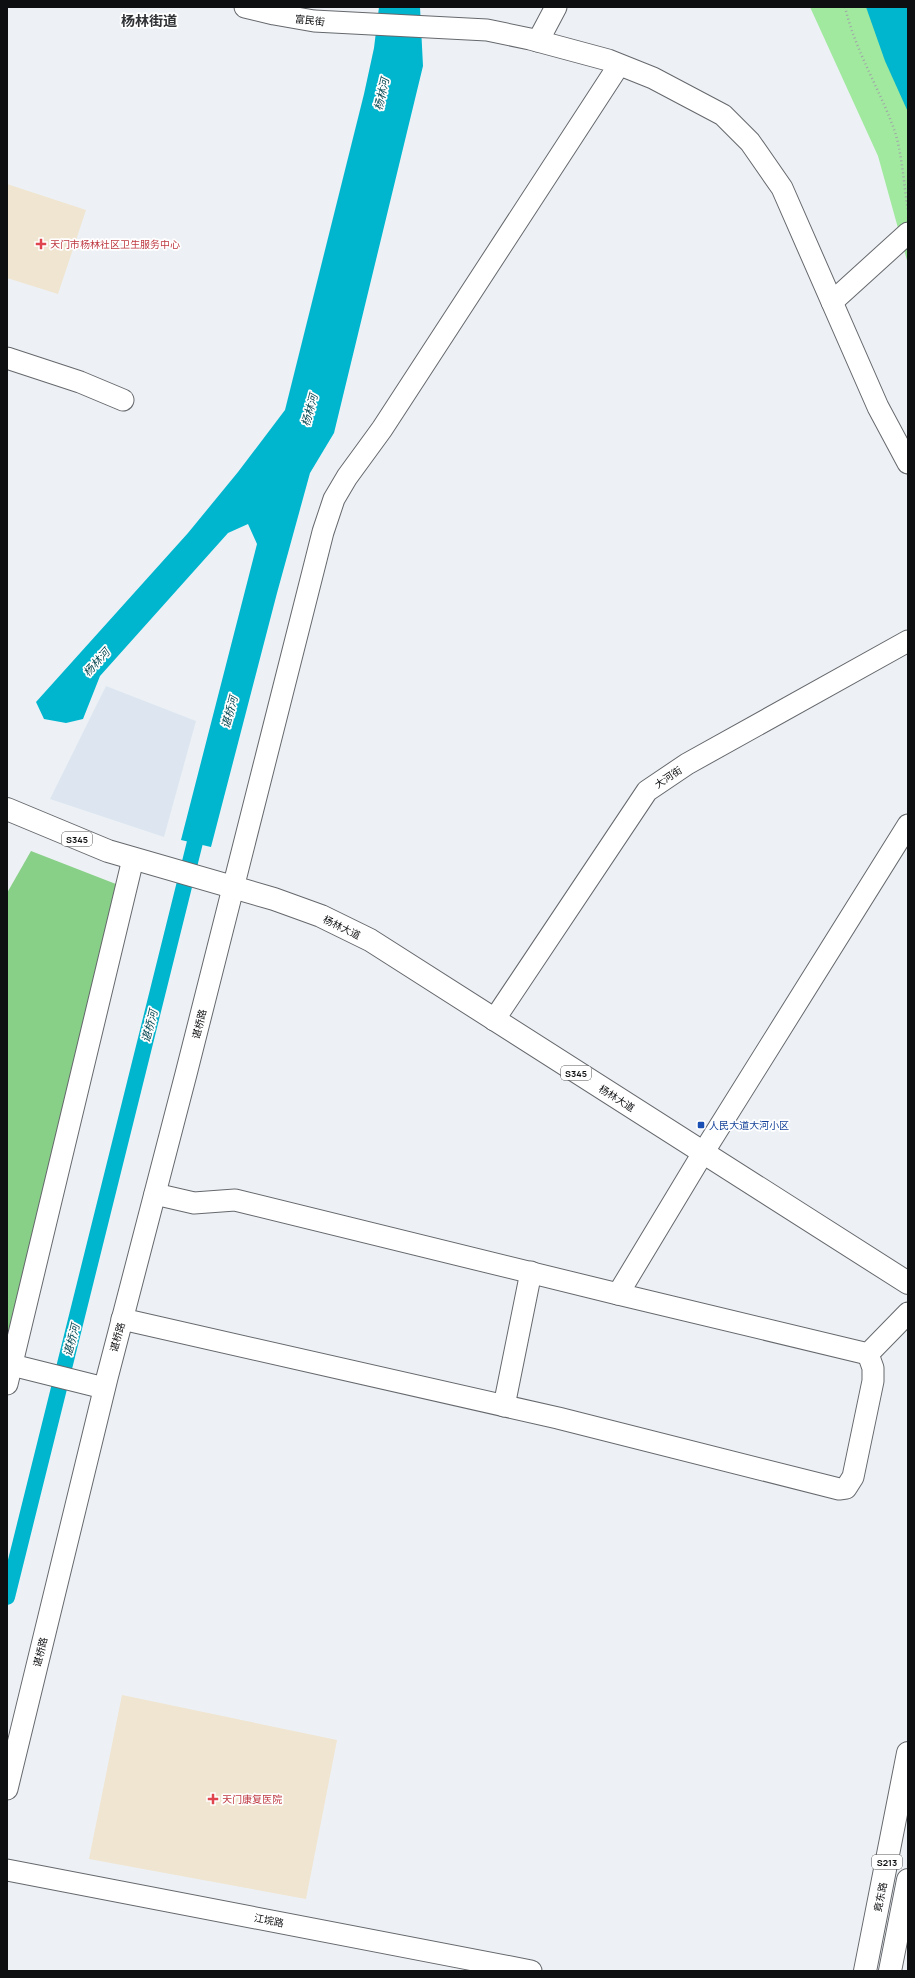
<svg xmlns="http://www.w3.org/2000/svg" width="915" height="1978" font-family="Manrope,'Noto Sans SC',sans-serif">
	<rect width="100%" height="100%" fill="#edf1f5"/>
	<!-- built -->
	<path fill="#dde6f0" d="M106,686L196,721L164,837L50,799Z"/>
	<!-- medical -->
	<g fill="#f0e5d0">
		<path d="M7,184L86,210L58,294L7,278Z"/>
		<path d="M122,1695L337,1740L306,1899L89,1859Z"/>
	</g>
	<!-- green -->
	<path fill="#a1e99f" d="M810,7H908V264L878,156Z"/>
	<!-- forest -->
	<path fill="#88cf87" d="M31,851L121,886L7,1352V893Z"/>
	<!-- water -->
	<g fill="#00b5ce">
		<path d="M379,7H420L423,66L334,433L310,473L277,593L211,847L181,840L257,544L248,524L228,533L100,676L83,719L66,723L44,719L36,702L188,533L238,472L285,410L364,94L374,48Z"/>
		<path d="M866,7H908V112L885,61Z"/>
	</g>
	<g fill="none" stroke-linecap="round" stroke-linejoin="round">
		<!-- canal -->
		<path stroke="#00b5ce" stroke-width="16" d="M7,1597L200,822"/>
		<defs>
			<g id="minor">
				<path d="M245,7L274,14L314,21L487,30L530,39L608,60L653,78L723,115L750,142L782,188L878,407L908,463"/>
				<path d="M538,41L556,7"/>
				<path d="M832,302L908,233"/>
				<path d="M7,358L80,382L123,400"/>
				<path d="M908,825L703,1153L618,1294L868,1354L908,1313"/>
				<path d="M494,1020L647,791L687,764L908,641"/>
				<path d="M155,1194L194,1203L235,1200L618,1294"/>
				<path d="M122,1319L558,1418L839,1489L846,1488L853,1477L873,1381V1368L868,1354"/>
				<path d="M12,1365L104,1388"/>
				<path d="M7,1384L133,859"/>
				<path d="M504,1406L531,1272"/>
				<path d="M7,1789L107,1378L186,1074L323,532L334,499L347,477L382,429L619,65"/>
				<path d="M7,1870L531,1971"/>
			</g>
			<g id="major">
				<path d="M7,809L108,851L274,899L321,916L370,940L908,1283"/>
				<path d="M865,1971L908,1753"/>
				<path d="M890,1971L908,1880"/>
			</g>
		</defs>
		<!-- minor casing -->
		<use href="#minor" stroke="#65686c" stroke-width="23"/>
		<!-- major casing -->
		<use href="#major" stroke="#65686c" stroke-width="24"/>
		<!-- path -->
		<path stroke="#a1a4a8" stroke-width="2.5" stroke-dasharray="1 3" stroke-linecap="butt" d="M845,7C855,50 879,88 894,129C902,152 904,186 908,211"/>
		<!-- minor -->
		<use href="#minor" stroke="#fff" stroke-width="21"/>
		<!-- major -->
		<use href="#major" stroke="#fff" stroke-width="22"/>
	</g>
	<!-- markers -->
	<g fill="#e0444e" stroke="#fff" stroke-width="1.5">
		<path d="M39 238h4v4h4v4h-4v4h-4v-4h-4v-4h4z"/>
		<path d="M211 1793h4v4h4v4h-4v4h-4v-4h-4v-4h4z"/>
	</g>
	<rect fill="#1a4fb4" stroke="#fff" stroke-width="1.5" x="697" y="1121" width="8" height="8" rx="2"/>
	<g text-anchor="middle" dominant-baseline="central" stroke-width="3.5" stroke-linejoin="round" paint-order="stroke">
		<!-- shield labels -->
		<g fill="#fff" stroke="#565758" stroke-width="1">
			<rect x="62" y="832" width="30" height="14" rx="3"/>
			<rect x="561" y="1066" width="30" height="14" rx="3"/>
			<rect x="872" y="1855" width="30" height="14" rx="3"/>
		</g>
		<g font-size="9" font-weight="bold" fill="#0e0f11">
			<text x="77" y="839">S345</text>
			<text x="576" y="1073">S345</text>
			<text x="887" y="1862">S213</text>
		</g>
		<!-- street labels -->
		<g font-size="10" fill="#0e0f11" stroke="#fff">
			<text transform="translate(310 20) rotate(7)">富民街</text>
			<text transform="translate(668 777) rotate(-34)">大河街</text>
			<text transform="translate(342 927) rotate(26)">杨林大道</text>
			<text transform="translate(199 1024) rotate(-76)">谌桥路</text>
			<text transform="translate(617 1098) rotate(32)">杨林大道</text>
			<text transform="translate(117 1337) rotate(-75)">谌桥路</text>
			<text transform="translate(40 1652) rotate(-76)">谌桥路</text>
			<text transform="translate(880 1897) rotate(-79)">竟东路</text>
			<text transform="translate(269 1920) rotate(11)">江垸路</text>
		</g>
		<!-- health labels -->
		<g font-size="10" fill="#be3a42" stroke="#fff" text-anchor="start">
			<text x="50" y="244">天门市杨林社区卫生服务中心</text>
			<text x="222" y="1799">天门康复医院</text>
		</g>
		<!-- transit labels -->
		<g font-size="10" fill="#164399" stroke="#fff" text-anchor="start">
			<text x="709" y="1125">人民大道大河小区</text>
		</g>
		<!-- water labels -->
		<g font-size="11" font-style="italic" fill="#084953" stroke="#fff">
			<text transform="translate(381 94) rotate(-77)">杨林河</text>
			<text transform="translate(309 410) rotate(-75)">杨林河</text>
			<text transform="translate(96 662) rotate(-48)">杨林河</text>
			<text transform="translate(229 712) rotate(-75)">谌桥河</text>
			<text transform="translate(149 1026) rotate(-76)">谌桥河</text>
			<text transform="translate(71 1340) rotate(-76)">谌桥河</text>
		</g>
		<!-- district labels -->
		<g font-size="14" font-weight="bold" fill="#303236" stroke="#fff">
			<text x="149" y="20">杨林街道</text>
		</g>
	</g>
	<!-- border -->
	<rect width="915" height="1978" fill="none" stroke="#0e0f11" stroke-width="16"/>
</svg>
